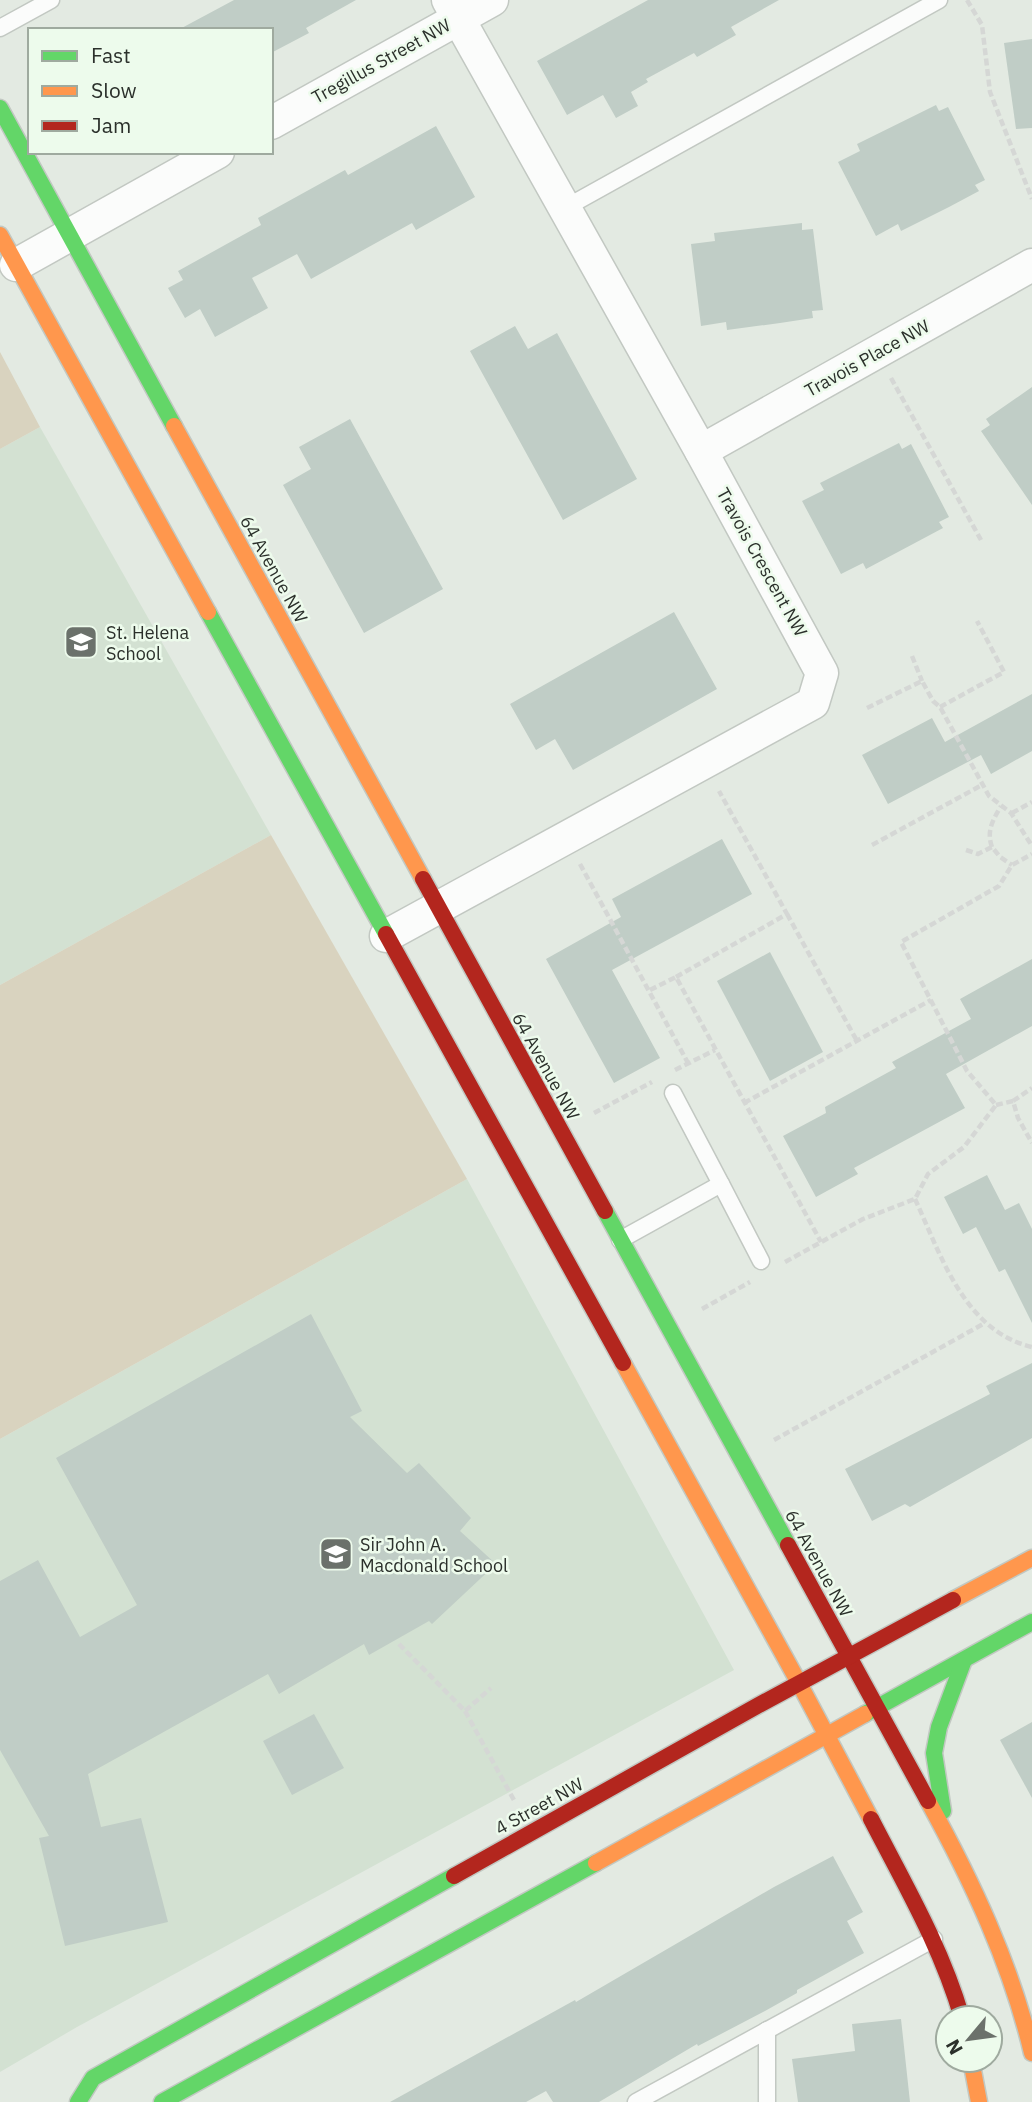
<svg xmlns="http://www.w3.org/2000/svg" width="1032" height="2102" font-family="'IBM Plex Sans',sans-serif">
	<rect width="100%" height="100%" fill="#e3eae2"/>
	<!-- built -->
	<g fill="#d3e1d2">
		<path d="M40,427L271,835L0,985V449Z"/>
		<path d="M467,1179L734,1670L77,2027L0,2072V1439Z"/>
	</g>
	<!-- green -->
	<g fill="#d9d3bf">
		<path d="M0,352L40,427L0,449Z"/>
		<path d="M271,835L467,1179L0,1439V985Z"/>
	</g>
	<!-- building -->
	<g fill="#c0cdc6">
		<path d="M234,0H356L306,28L309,33L271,53V30H178Z"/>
		<path d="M648,0H779L731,27L736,35L697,57L694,53L646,79L648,82L631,92L638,106L616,118L603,95L567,115L537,61Z"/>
		<path d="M1032,39V128L1016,129L1004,43Z"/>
		<path d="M936,105L939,111L948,107L985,180L975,185L979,191L949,207L901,231L898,224L876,236L838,162L860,151L857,144Z"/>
		<path d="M436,126L475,197L416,230L412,223L311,279L297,254L252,278L268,308L215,337L200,309L185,318L168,288L183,280L178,271L261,225L258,218L345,170L348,175Z"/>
		<path d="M802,223V230L813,229L823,310L812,311L813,318L780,323L727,330L726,322L701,326L691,244L715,241L714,233Z"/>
		<path d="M515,326L528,349L557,333L637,479L563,520L470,351Z"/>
		<path d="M1032,387V505L981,431L990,425L986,419Z"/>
		<path d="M350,419L443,589L364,633L283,485L311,469L299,447Z"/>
		<path d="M899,443L902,449L911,444L949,517L939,522L943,528L913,544L866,569L863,563L841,574L802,501L824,490L820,483Z"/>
		<path d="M674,612L717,689L573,770L555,739L536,750L510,704Z"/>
		<path d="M1032,694V751L991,774L981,755L888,804L862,755L932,718L945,742Z"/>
		<path d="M722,839L752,894L612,970L660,1058L614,1083L546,959L621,917L612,899Z"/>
		<path d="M770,952L823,1052L770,1081L717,981Z"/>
		<path d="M1032,959V1026L946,1074L965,1108L854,1168L858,1174L816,1197L783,1136L826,1113L825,1107L896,1068L892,1062L971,1019L960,999Z"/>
		<path d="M987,1175L1005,1210L1019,1203L1032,1229V1323L1005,1269L999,1272L976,1227L963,1234L944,1197Z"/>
		<path d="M311,1314L362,1411L350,1417L407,1473L419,1463L471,1518L460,1531L496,1564L432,1624L429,1621L369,1655L364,1644L279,1694L268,1674L88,1774L101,1827L141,1818L168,1922L65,1946L39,1838L49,1836L0,1750V1581L38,1560L80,1637L137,1605L56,1458Z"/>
		<path d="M1032,1363V1438L910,1507L905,1504L872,1521L845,1469L990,1394L986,1386Z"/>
		<path d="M314,1714L344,1768L292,1795L263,1741Z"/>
		<path d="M1032,1722V1798L1000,1740Z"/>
		<path d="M833,1856L863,1912L847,1921L864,1953L797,1990V1993L765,2011L698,2046L697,2044L599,2102H553L546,2091L526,2102H390L575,2000L576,2002L774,1887Z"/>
		<path d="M901,2019L910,2102H798L792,2059L855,2051L852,2024Z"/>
	</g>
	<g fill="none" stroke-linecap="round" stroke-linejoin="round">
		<defs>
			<g id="lane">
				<path d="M0,28L51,0"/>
				<path d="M565,208L939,0"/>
				<path d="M721,1184L761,1261"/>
				<path d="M620,1240L721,1184L673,1093"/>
				<path d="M767,2030V2102"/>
				<path d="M636,2102L934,1939"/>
			</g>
			<g id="street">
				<path d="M271,123L492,0"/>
				<path d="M16,265L218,152"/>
				<path d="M701,451L1032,265"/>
				<path d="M386,936L813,703L822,673L701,451L448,0"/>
			</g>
			<g id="fast">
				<path d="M0,108L174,426"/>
				<path d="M208,612L386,934"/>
				<path d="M605,1211L788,1545"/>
				<path d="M865,1714L1032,1622"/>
				<path d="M943,1811L934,1753L939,1727L964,1660"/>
				<path d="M78,2102L93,2078L454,1876"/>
				<path d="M162,2102L596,1863"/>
			</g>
			<g id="slow">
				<path d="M0,235L208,612"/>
				<path d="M174,426L423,879"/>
				<path d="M623,1363L799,1683L871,1819"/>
				<path d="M953,1600L1032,1558"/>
				<path d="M928,1801C972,1881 1011,1964 1032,2053"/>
				<path d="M596,1863L865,1714"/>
				<path d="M971,2060L979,2102"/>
			</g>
			<g id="jam">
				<path d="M423,879L605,1211"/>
				<path d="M386,934L623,1363"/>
				<path d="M788,1545L928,1801"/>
				<path d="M871,1819C905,1885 941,1946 962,2018"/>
				<path d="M454,1876L757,1706L953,1600"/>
			</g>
		</defs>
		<!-- lane casing -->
		<use href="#lane" stroke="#c2c8c2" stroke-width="19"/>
		<!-- street casing -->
		<use href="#street" stroke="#c2c8c2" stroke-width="35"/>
		<!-- fast casing -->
		<use href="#fast" stroke="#c2c8c2" stroke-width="19"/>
		<!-- slow casing -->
		<use href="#slow" stroke="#c2c8c2" stroke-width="19"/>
		<!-- jam casing -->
		<use href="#jam" stroke="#c2c8c2" stroke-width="19"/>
		<!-- path -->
		<g stroke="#d5d7d5" stroke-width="4.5" stroke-dasharray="7 3.5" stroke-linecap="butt">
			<path d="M967,0L982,25L990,92L1032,199"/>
			<path d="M891,378L981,540"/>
			<path d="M912,656L922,681"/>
			<path d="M940,707L1004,672L977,621"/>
			<path d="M867,708L922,681L933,701L940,707L989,796L1011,813L1032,846"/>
			<path d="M1012,813L1032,802"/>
			<path d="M872,845L982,785"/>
			<path d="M992,847C986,831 993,820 1001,806"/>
			<path d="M966,850L978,854L992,847L1000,857L1012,865"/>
			<path d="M580,864L688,1063"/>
			<path d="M787,914L857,1041"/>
			<path d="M676,977L787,914L719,791"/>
			<path d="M650,990L676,977L821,1242"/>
			<path d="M675,1070L715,1050"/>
			<path d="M1013,1101L1032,1088"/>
			<path d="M744,1103L931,1000"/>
			<path d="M996,1105L1013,1101L1018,1118L1032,1143"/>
			<path d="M594,1113L652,1082"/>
			<path d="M915,1199C941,1255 964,1331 1032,1347"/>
			<path d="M785,1262L863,1219L915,1199L928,1174L964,1147L996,1105L967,1071L901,942L999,886L1012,865L1032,854"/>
			<path d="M702,1309L750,1282"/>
			<path d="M774,1440L985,1323"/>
			<path d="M399,1644L465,1711L491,1688"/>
			<path d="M465,1711L515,1802"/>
		</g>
		<!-- lane -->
		<use href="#lane" stroke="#fbfcfb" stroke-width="16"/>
		<!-- street -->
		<use href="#street" stroke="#fbfcfb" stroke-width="32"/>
		<!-- fast -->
		<use href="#fast" stroke="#63d668" stroke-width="16"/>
		<!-- slow -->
		<use href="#slow" stroke="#ff974d" stroke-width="16"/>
		<!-- jam -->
		<use href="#jam" stroke="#b3261e" stroke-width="16"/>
	</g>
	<!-- icons -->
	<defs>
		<symbol id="school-square" viewBox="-11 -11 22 22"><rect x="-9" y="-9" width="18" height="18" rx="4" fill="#6b716b" stroke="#edfbec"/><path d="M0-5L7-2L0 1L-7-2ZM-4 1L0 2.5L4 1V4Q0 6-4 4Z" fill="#fff"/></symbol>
	</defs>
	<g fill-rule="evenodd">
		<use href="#school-square" x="62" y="623" width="38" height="38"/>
		<use href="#school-square" x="317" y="1535" width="38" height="38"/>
	</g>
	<g text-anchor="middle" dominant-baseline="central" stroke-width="5" stroke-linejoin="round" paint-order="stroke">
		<!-- street labels -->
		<g font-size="18" fill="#2b302b" stroke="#edfbec">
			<text transform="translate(381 61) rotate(-29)">Tregillus Street NW</text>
			<text transform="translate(867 358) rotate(-29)">Travois Place NW</text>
			<text transform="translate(762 562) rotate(61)">Travois Crescent NW</text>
			<text transform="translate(274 569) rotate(61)">64 Avenue NW</text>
			<text transform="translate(546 1066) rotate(61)">64 Avenue NW</text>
			<text transform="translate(819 1563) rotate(61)">64 Avenue NW</text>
			<text transform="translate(539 1806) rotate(-29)">4 Street NW</text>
		</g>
		<!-- poi labels -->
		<g font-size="18" fill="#2b302b" stroke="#edfbec" text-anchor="start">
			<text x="106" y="632">St. Helena<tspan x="106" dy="21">School</tspan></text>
			<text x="360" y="1544">Sir John A.<tspan x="360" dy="21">Macdonald School</tspan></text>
		</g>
	</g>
	<!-- legend -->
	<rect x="28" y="28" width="245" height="126" fill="#edfbec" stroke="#9faa9f" stroke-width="2"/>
	<rect x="42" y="51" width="35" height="10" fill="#63d668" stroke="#9faa9f" stroke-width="2"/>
	<text x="91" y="63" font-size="21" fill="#2b302b">Fast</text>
	<rect x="42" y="86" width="35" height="10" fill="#ff974d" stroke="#9faa9f" stroke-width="2"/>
	<text x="91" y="98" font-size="21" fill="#2b302b">Slow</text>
	<rect x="42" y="121" width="35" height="10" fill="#b3261e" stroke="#9faa9f" stroke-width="2"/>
	<text x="91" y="133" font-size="21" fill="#2b302b">Jam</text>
	<!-- north arrow -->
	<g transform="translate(969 2039) rotate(241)"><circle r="33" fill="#edfbec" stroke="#9faa9f" stroke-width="2"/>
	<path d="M0-5L12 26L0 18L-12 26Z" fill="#6b716b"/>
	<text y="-10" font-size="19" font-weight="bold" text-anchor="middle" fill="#2b302b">N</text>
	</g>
</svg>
